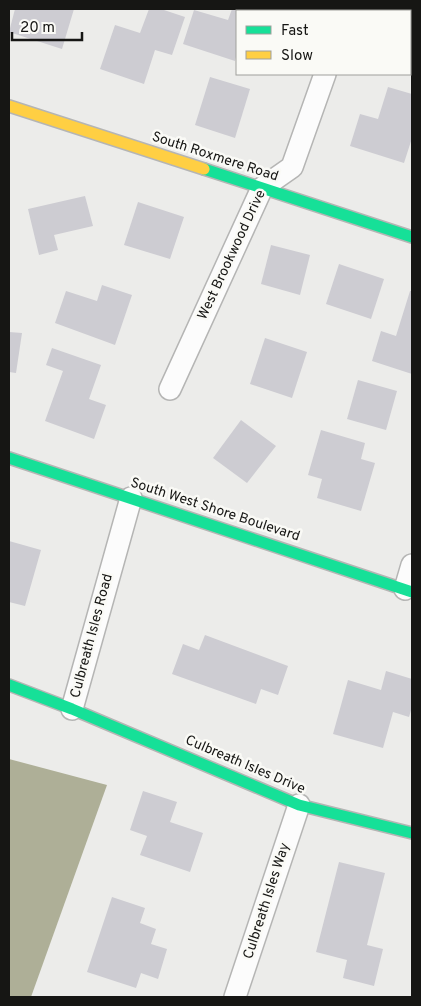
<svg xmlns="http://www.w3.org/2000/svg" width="421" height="1006" font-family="Overpass,sans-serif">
	<rect width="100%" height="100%" fill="#ececea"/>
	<!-- water -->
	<path fill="#aeaf97" d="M9,759L107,785L31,997H9Z"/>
	<!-- building -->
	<g fill="#cdccd2">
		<path d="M15,9H74L62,49L9,32Z"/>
		<path d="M149,9H161L185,17L172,55L155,50L144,84L100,69L115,25L140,33Z"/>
		<path d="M232,9H289L288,11H237V53L235,61L183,44L194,10L228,20Z"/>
		<path d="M412,26V58L410,57V33Z"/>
		<path d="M210,77L250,89L235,138L195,125Z"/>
		<path d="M388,87L412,94V138L404,163L350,146L360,114L378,119Z"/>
		<path d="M85,196L93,226L54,235L58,250L39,255L28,209Z"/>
		<path d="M138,202L184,217L170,259L124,245Z"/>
		<path d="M271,245L310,255L300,295L261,284Z"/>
		<path d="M339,264L384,279L371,319L326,304Z"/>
		<path d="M102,285L132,295L115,345L55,323L66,291L97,301Z"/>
		<path d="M410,291H412V374L372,361L381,331L396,336Z"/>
		<path d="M9,332L22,333L16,373L9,372Z"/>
		<path d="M265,338L307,352L292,398L250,384Z"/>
		<path d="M52,348L101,365L89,399L106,405L94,439L45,421L63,371L46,365Z"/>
		<path d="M358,380L397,391L386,430L347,419Z"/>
		<path d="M241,420L276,446L247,483L213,458Z"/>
		<path d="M321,430L365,443L361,459L375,463L361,511L317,498L322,479L308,475Z"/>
		<path d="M9,541L41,550L25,606L9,602Z"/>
		<path d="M205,635L288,666L278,695L261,689L256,704L172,674L183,644L199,650Z"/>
		<path d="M386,671L412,679V707L409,717L393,712L383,748L333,734L348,680L381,690Z"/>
		<path d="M143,791L177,802L170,822L203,833L190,872L140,855L147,836L130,830Z"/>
		<path d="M339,862L385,873L367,945L383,949L374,986L343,978L347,960L316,952Z"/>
		<path d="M112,897L145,908L140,923L156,929L151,944L167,949L158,979L141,973L136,988L87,972Z"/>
	</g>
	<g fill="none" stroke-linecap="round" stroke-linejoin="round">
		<defs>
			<g id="street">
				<path d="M347,11L348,9"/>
				<path d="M170,389L262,188L292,167L325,74"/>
				<path d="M405,589L412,565"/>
				<path d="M72,709L131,498"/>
				<path d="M235,997L299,805"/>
			</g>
			<g id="fast">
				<path d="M204,169L412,237"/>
				<path d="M9,458L412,592"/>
				<path d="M9,685L72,709L299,805L412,833"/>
			</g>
			<path id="slow" d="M9,106L204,169"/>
		</defs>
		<!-- street casing -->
		<use href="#street" stroke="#b5b5b4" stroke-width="24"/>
		<!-- fast casing -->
		<use href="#fast" stroke="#b5b5b4" stroke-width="14"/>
		<!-- slow casing -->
		<use href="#slow" stroke="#b5b5b4" stroke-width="14"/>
		<!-- street -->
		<use href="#street" stroke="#fcfcfc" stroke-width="21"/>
		<!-- fast -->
		<use href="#fast" stroke="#16e098" stroke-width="11"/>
		<!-- slow -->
		<use href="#slow" stroke="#ffcf43" stroke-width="11"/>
	</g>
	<g text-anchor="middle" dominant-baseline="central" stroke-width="5" stroke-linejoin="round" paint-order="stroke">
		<!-- street labels -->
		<g font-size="14" fill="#161614" stroke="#fafaf6">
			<text transform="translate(215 157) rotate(18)">South Roxmere Road</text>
			<text transform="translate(232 255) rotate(-65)">West Brookwood Drive</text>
			<text transform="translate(215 510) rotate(18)">South West Shore Boulevard</text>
			<text transform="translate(92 636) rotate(-75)">Culbreath Isles Road</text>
			<text transform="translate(245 765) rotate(23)">Culbreath Isles Drive</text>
			<text transform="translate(267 901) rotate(-72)">Culbreath Isles Way</text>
		</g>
	</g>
	<!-- border -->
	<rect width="421" height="1006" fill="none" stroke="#161614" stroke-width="20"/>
	<!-- legend -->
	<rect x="236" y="10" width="175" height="65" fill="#fafaf6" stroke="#9f9f9c"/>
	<rect x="246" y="26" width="25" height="8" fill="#16e098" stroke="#9f9f9c"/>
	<text x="281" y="35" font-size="15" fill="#161614">Fast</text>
	<rect x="246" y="51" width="25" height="8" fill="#ffcf43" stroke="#9f9f9c"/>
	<text x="281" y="60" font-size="15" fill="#161614">Slow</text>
	<!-- scale -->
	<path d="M12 32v8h70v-8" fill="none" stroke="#161614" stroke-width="2.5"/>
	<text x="20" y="32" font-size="15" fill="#161614" stroke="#fafaf6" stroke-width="4" paint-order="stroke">20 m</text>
</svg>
